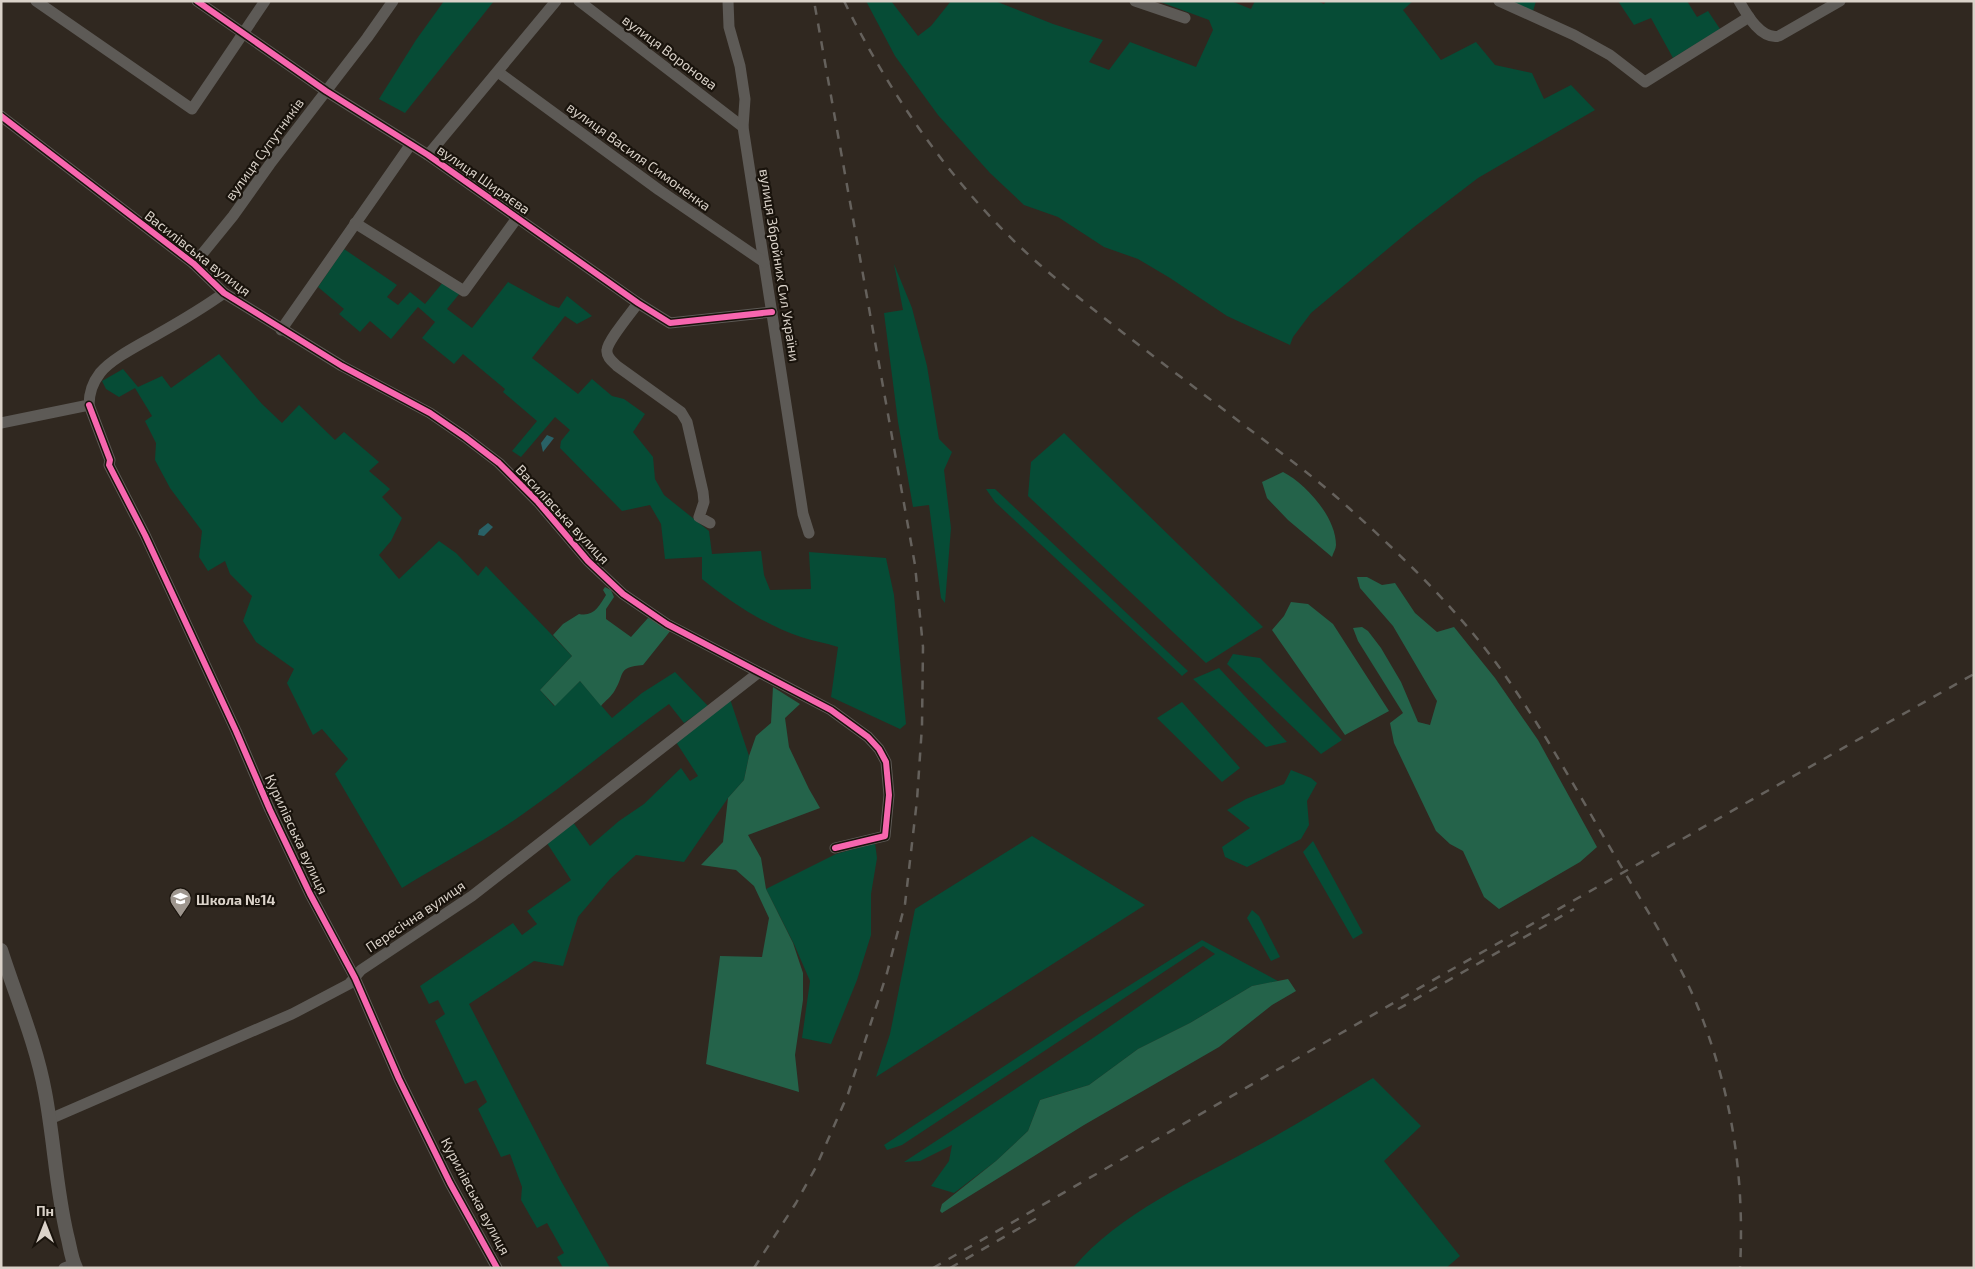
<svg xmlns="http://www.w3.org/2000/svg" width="1975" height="1269" font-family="'Exo 2',sans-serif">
	<rect width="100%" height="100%" fill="#302820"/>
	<!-- green -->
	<g fill="#064c36">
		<path d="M444,1H494L405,113L379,99L416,40Z"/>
		<path d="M866,1H891L918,36L931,26L951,1H995L1053,24L1103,40L1089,62L1109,70L1130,42L1196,67L1213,30L1209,20L1158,1H1231L1251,9L1255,1H1317L1324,4L1326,1H1413L1403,10L1441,60L1476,42L1495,65L1532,73L1544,99L1571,85L1595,110L1478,178L1414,227L1311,313L1293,337L1290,345L1227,316L1170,278L1138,259L1104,247L1058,217L1024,205L990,173L938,115L895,56Z"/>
		<path d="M1508,1H1536L1533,11Z"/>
		<path d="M1618,1H1687L1697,17L1708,11L1720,29L1673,58L1651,18L1634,25Z"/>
		<path d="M344,249L397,285L387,297L398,305L410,292L425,304L444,281L460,293L447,309L472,328L508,282L550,305L559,308L567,296L592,316L577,324L565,316L532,358L578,394L592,379L612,396L624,399L645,414L633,432L653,457L655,479L664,495L709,531L712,554L761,551L764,575L770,590L811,589L809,552L886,558L894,595L906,724L900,729L831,697L838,647C826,643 813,641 801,637C767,626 730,602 702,579V557L665,559L661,524L650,505L622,511L560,448L561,441L570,430L555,417L521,457L512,451L537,421L503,392L505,389L463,354L454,364L422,338L435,322L418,307L391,339L370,321L360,332L339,314L344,309L318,287Z"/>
		<path d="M894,264L912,308L927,366L939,439L952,452L944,470L951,528L945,603L941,598L929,505L913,507L898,422L884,313L903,310Z"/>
		<path d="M219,354L262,404L282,423L299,405L335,440L344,432L379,462L369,471L390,489L382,497L402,518L391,541L379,555L399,579L439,541L456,553L478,576L486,566L572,656L540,690L554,706L580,681L612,718L642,693L675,672L708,706L684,723L669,704C619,740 573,779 523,814C485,841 442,863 402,888L335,774L348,759L322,729L313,735L287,683L294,669L256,642L243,621L252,596L230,574L225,561L208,571L199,557L202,531L170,488L155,460L156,443L145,421L152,416L135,388L119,397L106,389L102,381L123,369L138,387L162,376L171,388Z"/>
		<path d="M1064,433L1263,627L1206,663L1028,496L1031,462Z"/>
		<path d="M986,489H995L1188,671L1182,676L995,502Z"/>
		<path d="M1233,654L1260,658L1342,740L1321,754L1227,664Z"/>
		<path d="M1219,668L1287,742L1266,747L1193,679Z"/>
		<path d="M730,699L749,756L744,780L728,798L684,862L636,855L610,879L578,917L563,966L534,961L469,1004L560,1179L610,1268H563L557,1257L564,1253L547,1223L537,1228L521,1200L522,1187L510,1154L501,1157L478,1109L487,1102L476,1080L465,1084L435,1021L445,1014L438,1000L429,1004L420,986L513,923L522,935L537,924L527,911L571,880L545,840L570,818L590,846L619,821L644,804L681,768L690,781L698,776L676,742Z"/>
		<path d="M1182,702L1240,768L1222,782L1157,718Z"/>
		<path d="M1291,770L1311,778L1317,783L1307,801L1309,825L1301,839L1247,867L1225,857L1222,847L1250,828L1227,810L1246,799L1284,784Z"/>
		<path d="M1032,836L1145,905L876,1077L890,1034L915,909Z"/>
		<path d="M1313,841L1363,933L1353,939L1303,852Z"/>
		<path d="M875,843L877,858L871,894V935L857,980L831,1044L802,1038L810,981L794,944L766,889L836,854Z"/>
		<path d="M1252,910L1259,916L1280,957L1271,961L1247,918Z"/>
		<path d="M1202,940L1278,981L1252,986L1190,1023L1138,1049L1089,1085L1040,1100L1028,1131L996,1161L954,1193L931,1186L949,1161L952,1145L920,1161L904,1162L1093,1038L1215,954L1203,946L902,1145L887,1150L884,1145L1079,1017Z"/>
		<path d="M1373,1078L1421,1126L1384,1161L1460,1256L1446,1268H1073C1119,1213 1195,1180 1257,1146C1296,1125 1334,1101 1373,1078Z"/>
	</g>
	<!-- forest -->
	<g fill="#24634a">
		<path d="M1283,472C1306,484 1336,517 1336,545C1336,549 1333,553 1332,557L1288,520L1267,498L1262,482Z"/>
		<path d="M1357,577H1367L1382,585L1395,583L1415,613L1437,632L1454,627L1495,678L1538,740L1597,847L1580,862L1499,909L1484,897L1463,851L1450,844L1436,831L1394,743L1390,723L1403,713L1358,641L1353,628L1362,627L1368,631L1381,648L1401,682L1418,722L1430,725L1437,701L1393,626L1360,588Z"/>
		<path d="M605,587L611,590L614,597L606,609V619L631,637L648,618L671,630L643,665C617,667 625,674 615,690C612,696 605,701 601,706L580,681L555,706L540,690L572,656L553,635L563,624L579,614C594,617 599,606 606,595L603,590Z"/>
		<path d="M1291,602L1308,604L1333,624L1389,711L1345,735L1272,630L1284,616Z"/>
		<path d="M773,687L800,704L785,718L789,747L809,789L820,808L748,835L761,858L766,889L793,943L803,973V1000L795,1055L799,1092L706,1064L720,956L762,957L769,918L754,886L736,870L701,865L723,842L728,798L744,780L749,756L756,736L771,723Z"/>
		<path d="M1288,979L1296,991L1272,1005L1219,1047L1084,1125L942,1213L940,1211L942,1204L996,1161L1028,1131L1040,1100L1089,1085L1138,1049L1190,1023L1252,986Z"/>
	</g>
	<!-- water -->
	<g fill="#296166">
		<path d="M547,435L554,438L543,452L541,443Z"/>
		<path d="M488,523L493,527L484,536L478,535L479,530Z"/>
	</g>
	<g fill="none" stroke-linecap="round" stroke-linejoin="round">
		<!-- minor -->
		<g stroke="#5d5a56" stroke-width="11">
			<path d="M36,1L192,109L265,1"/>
			<path d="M197,1L326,91L428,155L638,303L670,323L772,312"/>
			<path d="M579,1L743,127"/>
			<path d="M728,1L729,27L740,66L745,99L743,127L803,514L809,533"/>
			<path d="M1135,1L1185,18"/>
			<path d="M1499,1L1574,35L1610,55L1645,82L1749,17"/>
			<path d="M1739,1C1747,15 1761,40 1779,36L1840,1"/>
			<path d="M498,72L659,190L764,262"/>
			<path d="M1,116L194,264L224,293L342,366L430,413L465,437L499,463L538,502L588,561L623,594L667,624L831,710L868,737L879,749L886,762L889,795L885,836L835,848"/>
			<path d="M428,155L556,1"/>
			<path d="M355,223L464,291L517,218"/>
			<path d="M194,264L233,216L270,164L367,38L393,1"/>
			<path d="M638,303C632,312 608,340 607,350C606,357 613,362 617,366L681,412L687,422L703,492L704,502L699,517L710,523"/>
			<path d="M281,330L411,144"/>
			<path d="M89,405L110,460L109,465L145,535L236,731L270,810L310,894L355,978L399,1079L450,1183L497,1268"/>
			<path d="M1,423L89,405C89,394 93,382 100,373C112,358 141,344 158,334C181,321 203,308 224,293"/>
			<path d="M50,1119L292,1014L349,984L361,970L472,896L758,673"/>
			<path d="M64,1268L74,1264"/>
		</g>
		<!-- tertiary -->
		<path stroke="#5d5a56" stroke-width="14" d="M1,950C16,997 36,1043 45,1092C54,1139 56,1188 67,1235C70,1246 71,1258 76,1268"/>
		<!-- rail -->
		<g stroke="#65615c" stroke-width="2.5" stroke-dasharray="9 9" stroke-linecap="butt">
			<path d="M844,1C892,99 958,193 1040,265C1107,323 1179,375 1249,429C1283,454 1318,480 1350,509C1409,562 1469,621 1513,687C1554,747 1588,811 1625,873C1649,914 1676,956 1695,1000C1731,1087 1745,1174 1740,1268"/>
			<path d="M1398,1009L1574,909"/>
			<path d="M754,1268L796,1203L816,1167L848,1094L887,973L905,904L917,800L922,726L923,647L915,565L814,1"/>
			<path d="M933,1268L1449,971L1974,674"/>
			<path d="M950,1268L1039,1217"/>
		</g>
		<defs>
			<g id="cycleway">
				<path d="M197,1L326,91L428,155L638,303L670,323L772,312"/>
				<path d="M1,116L194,264L224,293L342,366L430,413L465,437L499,463L538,502L588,561L623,594L667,624L831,710L868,737L879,749L886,762L889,795L885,836L835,848"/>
				<path d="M89,405L110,460L109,465L145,535L236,731L270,810L310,894L355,978L399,1079L450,1183L497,1268"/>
			</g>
		</defs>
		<!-- cycleway casing -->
		<use href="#cycleway" stroke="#19130c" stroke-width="9"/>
		<!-- cycleway -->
		<use href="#cycleway" stroke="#f766af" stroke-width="6"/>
	</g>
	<!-- icons -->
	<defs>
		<symbol id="school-pin" viewBox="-11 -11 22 30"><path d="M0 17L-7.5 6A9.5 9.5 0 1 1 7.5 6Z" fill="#9e968e" stroke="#19130c"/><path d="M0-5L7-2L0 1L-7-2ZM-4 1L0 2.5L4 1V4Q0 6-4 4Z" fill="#fff"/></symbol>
	</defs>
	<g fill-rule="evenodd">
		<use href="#school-pin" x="168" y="886" width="25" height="34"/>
	</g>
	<g text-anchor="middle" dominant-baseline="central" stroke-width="4.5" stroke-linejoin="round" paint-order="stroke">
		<!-- street labels -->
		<g font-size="14" fill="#dad2c9" stroke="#19130c">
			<text transform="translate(670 52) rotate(37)">вулиця Воронова</text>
			<text transform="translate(264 149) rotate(-54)">вулиця Супутників</text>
			<text transform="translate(639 156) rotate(36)">вулиця Василя Симоненка</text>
			<text transform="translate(484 179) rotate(35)">вулиця Ширяєва</text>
			<text transform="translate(198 253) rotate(38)">Василівська вулиця</text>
			<text transform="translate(780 265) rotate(81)">вулиця Збройних Сил України</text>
			<text transform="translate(563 514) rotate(47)">Василівська вулиця</text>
			<text transform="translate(297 834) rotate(65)">Курилівська вулиця</text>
			<text transform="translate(415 916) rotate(-34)">Пересічна вулиця</text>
			<text transform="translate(476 1196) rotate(62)">Курилівська вулиця</text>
		</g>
		<!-- poi labels -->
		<g font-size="14" font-weight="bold" fill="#dad2c9" stroke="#19130c" text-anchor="start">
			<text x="196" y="899">Школа №14</text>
		</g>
	</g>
	<!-- border -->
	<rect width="1975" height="1269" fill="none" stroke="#dad2c9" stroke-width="5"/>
	<!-- north arrow -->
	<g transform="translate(45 1224)" stroke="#19130c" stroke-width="4" paint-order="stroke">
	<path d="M0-4L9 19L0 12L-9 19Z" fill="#dad2c9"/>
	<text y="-8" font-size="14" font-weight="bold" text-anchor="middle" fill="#dad2c9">Пн</text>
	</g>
</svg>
